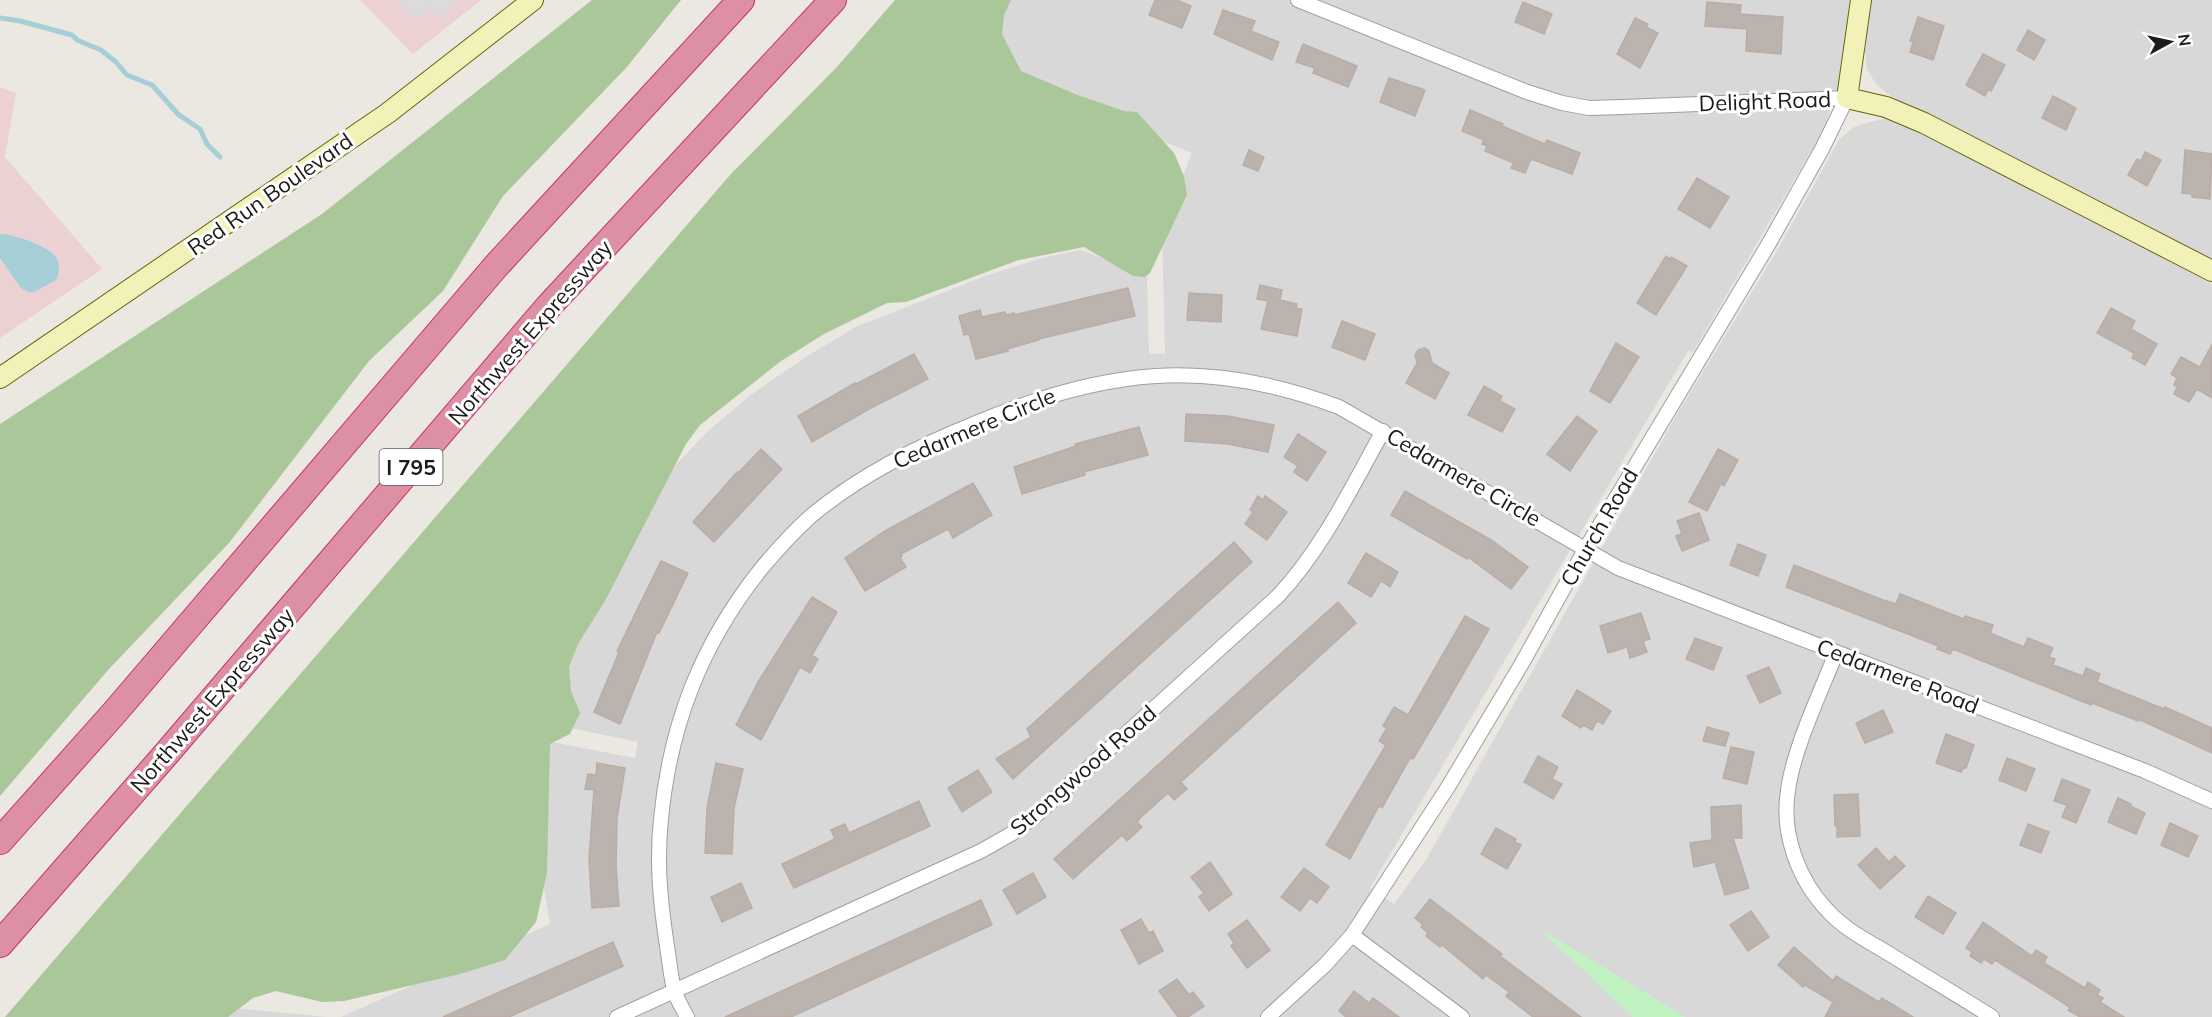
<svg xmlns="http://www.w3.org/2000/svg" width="2212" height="1017" font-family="Mulish,sans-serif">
	<rect width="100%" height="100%" fill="#ebe7e1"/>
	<!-- residential -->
	<g fill="#d9d8d8">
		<path d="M959,0H1853L1844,74L1823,131L1693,352L1688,351L1370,888L1394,904L1426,860L1676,416L1777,251L1839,140L1854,127L1870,122L1885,119L1921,130L2212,284V1017H1685L1542,931L1633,1017H341L550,924L539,859L541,740L635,758L638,742L542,722L554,675L670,471L708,431L748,397L804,358L856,327L985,276L1042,258L1081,250L1147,276L1149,354H1165L1162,230L1192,153L922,45Z"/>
		<path d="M1871,0H2212V262L1892,97L1876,84L1867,69L1865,50Z"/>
		<path d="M213,1006L327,1017H204Z"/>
	</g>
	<!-- commercial -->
	<g fill="#ebd1d2">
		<path d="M360,0H481L413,54Z"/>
		<path d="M0,87L16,93L5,157L102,269L0,338Z"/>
	</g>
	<!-- forest -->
	<g fill="#aac799">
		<path d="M592,0H681L626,68L503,196L443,291L369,361L229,543L109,669L0,796V424L322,214Z"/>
		<path d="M895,0H1011L1004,15L1002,34L1021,71L1075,94L1124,111L1137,112L1174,153L1184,176L1187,195L1150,273L1145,277L1133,276L1084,247L1019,260L906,302L887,303L824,334L781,361L700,425L686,444L605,601L578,644L569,667L571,691L580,713L570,734L550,744L547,873L536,922L505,960L460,974L344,1001L322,1002L276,991L253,998L228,1017H5L730,175L836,68Z"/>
	</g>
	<!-- park -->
	<path fill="#c0f3c1" d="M1539,928L1685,1017H1633Z"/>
	<!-- parking -->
	<path fill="#dbdbdb" d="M394,0H458L442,18L429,7L417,20Z"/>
	<!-- water -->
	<path fill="#a5ced6" d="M0,234C14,234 48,246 56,257C61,265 59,273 56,280L34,292H29L21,288L0,258Z"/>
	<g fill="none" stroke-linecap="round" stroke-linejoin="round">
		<!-- stream -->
		<path stroke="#a5ced6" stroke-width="5" d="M0,18L20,21L72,35L77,40L101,50L116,62L127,75L152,85L179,115L200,129L207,144L220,157"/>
	</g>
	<!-- building -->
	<g fill="#bbb3ae" stroke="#bbada5" stroke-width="1.5">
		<path d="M1155,0H1177L1191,6L1182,28L1149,15Z"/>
		<path d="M1523,2L1552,14L1544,34L1515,22Z"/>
		<path d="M1707,2L1741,5L1740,14L1783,17L1781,54L1746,51L1747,29L1705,26Z"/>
		<path d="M1223,10L1255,21L1251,31L1279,42L1272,60L1214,34Z"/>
		<path d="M1918,17L1944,26L1933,60L1910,52L1913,42L1910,41Z"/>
		<path d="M1635,18L1648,24L1646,27L1658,33L1640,68L1617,54Z"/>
		<path d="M2028,30L2045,40L2034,60L2017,50Z"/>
		<path d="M1303,44L1357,66L1348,87L1313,73L1315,68L1296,62Z"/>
		<path d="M1983,54L2005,65L1991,91L1988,90L1985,96L1966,85Z"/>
		<path d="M1389,78L1425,90L1415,116L1380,102Z"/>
		<path d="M2053,96L2076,108L2066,130L2042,118Z"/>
		<path d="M1470,110L1503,124L1502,126L1545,144L1547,140L1580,153L1572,174L1531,159L1525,173L1511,168L1514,163L1485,151L1487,146L1482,144L1484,140L1462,131Z"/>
		<path d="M1249,150L1264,157L1258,171L1243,165Z"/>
		<path d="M2185,150L2212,154L2210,199L2192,197V194L2182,193Z"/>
		<path d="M2145,152L2161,160L2147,186L2128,175L2137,159L2141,161Z"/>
		<path d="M1697,178L1729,197L1710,228L1678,209Z"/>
		<path d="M1666,256L1670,259L1671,257L1687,266L1656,315L1637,303Z"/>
		<path d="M1260,285L1282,290L1280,300L1297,304L1296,308L1302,309L1297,336L1261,329L1268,301L1257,299Z"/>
		<path d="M1128,288L1135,316L1039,339V340L1007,349L1008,351L976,359L969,334L964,335L959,316L980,310L982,317L1005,312L1006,315L1014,313V315Z"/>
		<path d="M1189,293L1222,295L1221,322L1187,320Z"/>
		<path d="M2111,308L2135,321L2131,329L2157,344L2145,365L2132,358L2134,353L2097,333Z"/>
		<path d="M1342,321L1375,334L1365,360L1332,347Z"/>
		<path d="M1616,343L1639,357L1610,403L1590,391Z"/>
		<path d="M2212,344V398L2197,389L2189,402L2174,394L2177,387L2174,385L2177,378L2171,374L2181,357L2200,367Z"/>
		<path d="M1424,348L1429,351L1432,363L1449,373L1435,399L1406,383L1417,363L1415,355L1418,350Z"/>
		<path d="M914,354L928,379L869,409L812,442L798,416L855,383L856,384Z"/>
		<path d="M1484,386L1502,396L1500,401L1515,409L1502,432L1468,415Z"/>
		<path d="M1186,414L1228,416L1274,425L1268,452L1228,444L1185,441Z"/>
		<path d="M1577,416L1597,431L1570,471L1547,454Z"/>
		<path d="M1139,427L1148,455L1084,472L1085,475L1022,494L1014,467L1076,446L1075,444Z"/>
		<path d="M1298,434L1326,452L1307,481L1294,472L1298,466L1284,457Z"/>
		<path d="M761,449L782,469L714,542L693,522L737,472L738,473Z"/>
		<path d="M1718,449L1738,460L1724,486L1721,484L1707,511L1689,502Z"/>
		<path d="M973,483L992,515L953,538L948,529L901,554L902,556L900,558L906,567L865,591L845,558L885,531Z"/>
		<path d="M1405,491L1491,540L1528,567L1511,589L1468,557L1467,559L1391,515Z"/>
		<path d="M1258,496L1263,500L1265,496L1287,512L1267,540L1245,524L1253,512L1250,510Z"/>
		<path d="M1699,513L1709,540L1682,551L1676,536L1682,534L1677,521Z"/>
		<path d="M1234,542L1252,562L1013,779L996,759L1031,737L1027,729Z"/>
		<path d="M1738,544L1766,555L1758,576L1730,565Z"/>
		<path d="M1366,553L1398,572L1390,587L1381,581L1371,597L1348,583Z"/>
		<path d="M661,561L688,573L659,633L657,632L620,724L594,712L619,652L617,651Z"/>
		<path d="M1794,565L1883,600L1896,604L1900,594L1964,619L1965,616L1993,625L1990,633L2024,647L2028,638L2053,648L2049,657L2055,659L2053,665L2083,676L2086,668L2100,674L2097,682L2164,709L2165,707L2212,728V753L2138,719V721L2092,703L2091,705L1953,649L1950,654L1937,649L1938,646L1913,636L1786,587Z"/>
		<path d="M812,597L837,612L812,655L818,659L810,673L800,667L761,740L736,725L758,682Z"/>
		<path d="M1338,602L1356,623L1181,782L1187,789L1174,800L1168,793L1141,817L1137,822L1142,827L1127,841L1122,835L1073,879L1054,859Z"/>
		<path d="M1641,613L1650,639L1643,641L1647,652L1630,658L1627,647L1608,653L1600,626Z"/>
		<path d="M1465,616L1489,629L1443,709L1413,759L1410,758L1382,808L1379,806L1350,859L1326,845L1386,745L1379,741L1387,728L1383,726L1394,707L1408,715Z"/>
		<path d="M1695,638L1722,648L1713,670L1686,659Z"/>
		<path d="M1769,667L1781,693L1760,703L1747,676Z"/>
		<path d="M1577,690L1611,711L1603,724L1597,721L1592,730L1583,725L1581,728L1562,716Z"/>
		<path d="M1883,710L1893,732L1865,743L1856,723Z"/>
		<path d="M1707,727L1729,733L1725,746L1703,741Z"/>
		<path d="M1946,734L1974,745L1966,768L1964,767L1961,772L1936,763Z"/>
		<path d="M1731,747L1754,752L1747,784L1723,778Z"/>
		<path d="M1538,756L1558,767L1552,779L1562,784L1553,799L1524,782Z"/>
		<path d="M2007,758L2035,769L2026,791L1999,780Z"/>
		<path d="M597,763L625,768L617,819L616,866L619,906L592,908L589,859L594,790L585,789L588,774L596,775Z"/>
		<path d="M716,763L743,769L734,808L732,854L705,853L707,808Z"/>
		<path d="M978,770L992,792L962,812L948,788Z"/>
		<path d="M2062,779L2090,790L2076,823L2062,817L2067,805L2054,801Z"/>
		<path d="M1858,794L1860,836L1837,837V826H1835L1834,795Z"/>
		<path d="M2118,798L2131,804L2130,806L2145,813L2136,834L2108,822Z"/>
		<path d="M919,801L930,826L794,888L782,864L835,839L831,830L845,824L849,833Z"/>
		<path d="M1741,805L1742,838H1733L1749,888L1725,895L1715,862L1694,867L1690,843L1712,840L1711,807Z"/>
		<path d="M2170,823L2198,836L2188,857L2161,845Z"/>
		<path d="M2028,824L2049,832L2041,853L2020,845Z"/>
		<path d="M1496,828L1516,839L1515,842L1521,845L1507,869L1481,854Z"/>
		<path d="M1876,848L1889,862L1895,856L1905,866L1880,889L1858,865Z"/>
		<path d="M1210,862L1232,894L1209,911L1199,897L1204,893L1191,877Z"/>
		<path d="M1304,868L1329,887L1317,903L1310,898L1300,911L1281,897Z"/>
		<path d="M1033,873L1046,897L1017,914L1003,890Z"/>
		<path d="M741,883L752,908L722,922L711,897Z"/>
		<path d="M1928,896L1956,913L1943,934L1915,917Z"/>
		<path d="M1430,899L1502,954L1500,956L1581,1017H1533L1506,996L1509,992L1486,975L1483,979L1442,945L1440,947L1426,936L1428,933L1421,927L1423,925L1415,918Z"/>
		<path d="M981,900L992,925L791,1017H725Z"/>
		<path d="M1751,911L1769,937L1748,951L1730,925Z"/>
		<path d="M1141,919L1149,933L1153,931L1163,951L1139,964L1121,930Z"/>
		<path d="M1247,920L1270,950L1247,968L1231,946L1234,943L1228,934Z"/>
		<path d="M1983,922L2032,956L2036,950L2047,957L2044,963L2085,988L2088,982L2100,990L2097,995L2103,998L2100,1002L2124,1017H2080L2068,1010L2070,1008L2062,1002L1995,960L1992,964L1984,959L1981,963L1970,956L1972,952L1966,948Z"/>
		<path d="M613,942L623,966L538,1004L509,1017H443Z"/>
		<path d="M1794,947L1833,981L1836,976L1879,1002L1882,998L1913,1017H1825L1833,1002L1805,985L1803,987L1778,965Z"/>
		<path d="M1177,979L1189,995L1193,992L1204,1006L1188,1017H1178L1159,991Z"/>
		<path d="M1354,991L1369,1003L1373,998L1399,1017H1346L1339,1011Z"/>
	</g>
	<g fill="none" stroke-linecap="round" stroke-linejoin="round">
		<defs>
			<g id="street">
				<path d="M1836,653C1820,694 1794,747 1788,790C1781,833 1798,880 1828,911C1845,930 1870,942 1891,955C1925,976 1959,996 1992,1017"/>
				<path d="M1352,935L1462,1017"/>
				<path d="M617,1017L981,851L1011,834L1034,817L1278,596C1323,548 1351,488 1383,431"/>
				<path d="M687,1017C683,1009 677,1000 675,992C671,980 670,965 668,953C661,908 656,865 661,819C670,725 701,644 761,569C776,551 793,532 811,516C860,475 917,447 976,423C1105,369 1206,357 1339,407L1618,568L2145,771L2212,801"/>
				<path d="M1268,1017L1325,965L1352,935L1448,787L1521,665L1586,548L1768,245L1822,149L1847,98L1623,107L1589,108L1562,103L1527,92L1298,0"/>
			</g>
			<g id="secondary">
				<path d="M1861,0L1847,98L1886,107L1924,123L2212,271"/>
				<path d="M0,378L388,113L533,0"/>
			</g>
			<g id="highway">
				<path d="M0,841L115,712L496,266L741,0"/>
				<path d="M0,944L167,753L548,307L833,0"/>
			</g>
		</defs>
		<!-- street casing -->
		<use href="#street" stroke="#9f9f9f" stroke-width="16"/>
		<!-- secondary casing -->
		<use href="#secondary" stroke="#63650e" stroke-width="22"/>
		<!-- highway casing -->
		<use href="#highway" stroke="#c43370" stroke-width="28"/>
		<!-- street -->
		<use href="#street" stroke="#fff" stroke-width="14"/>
		<!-- secondary -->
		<use href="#secondary" stroke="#f2f1b8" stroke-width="20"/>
		<!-- highway -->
		<use href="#highway" stroke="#dd8fa3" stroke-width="26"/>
	</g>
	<g text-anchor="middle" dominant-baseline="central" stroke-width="6" stroke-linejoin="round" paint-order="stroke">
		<!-- shield labels -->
		<rect fill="#fff" stroke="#5f5f5f" stroke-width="1.5" x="379.5" y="449" width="63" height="36" rx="4.5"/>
		<g font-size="21" font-weight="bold" fill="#1b1b1b">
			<text x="411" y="467">I 795</text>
		</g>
		<!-- street labels -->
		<g font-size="22" fill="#1b1b1b" stroke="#fff">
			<text transform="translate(1765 101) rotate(-2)">Delight Road</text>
			<text transform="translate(270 194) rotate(-35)">Red Run Boulevard</text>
			<text transform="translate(530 332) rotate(-49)">Northwest Expressway</text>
			<text transform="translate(974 428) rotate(-23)">Cedarmere Circle</text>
			<text transform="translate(1464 477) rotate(30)">Cedarmere Circle</text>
			<text transform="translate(1599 527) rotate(-60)">Church Road</text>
			<text transform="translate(1898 676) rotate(21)">Cedarmere Road</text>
			<text transform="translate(212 700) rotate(-49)">Northwest Expressway</text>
			<text transform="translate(1083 770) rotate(-41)">Strongwood Road</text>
		</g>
	</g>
	<!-- north arrow -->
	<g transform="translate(2170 42) rotate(82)" stroke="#ffffff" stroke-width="4.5" paint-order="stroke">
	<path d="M0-4.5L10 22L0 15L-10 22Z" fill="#1b1b1b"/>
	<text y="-9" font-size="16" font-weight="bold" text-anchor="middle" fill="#1b1b1b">N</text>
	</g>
</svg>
